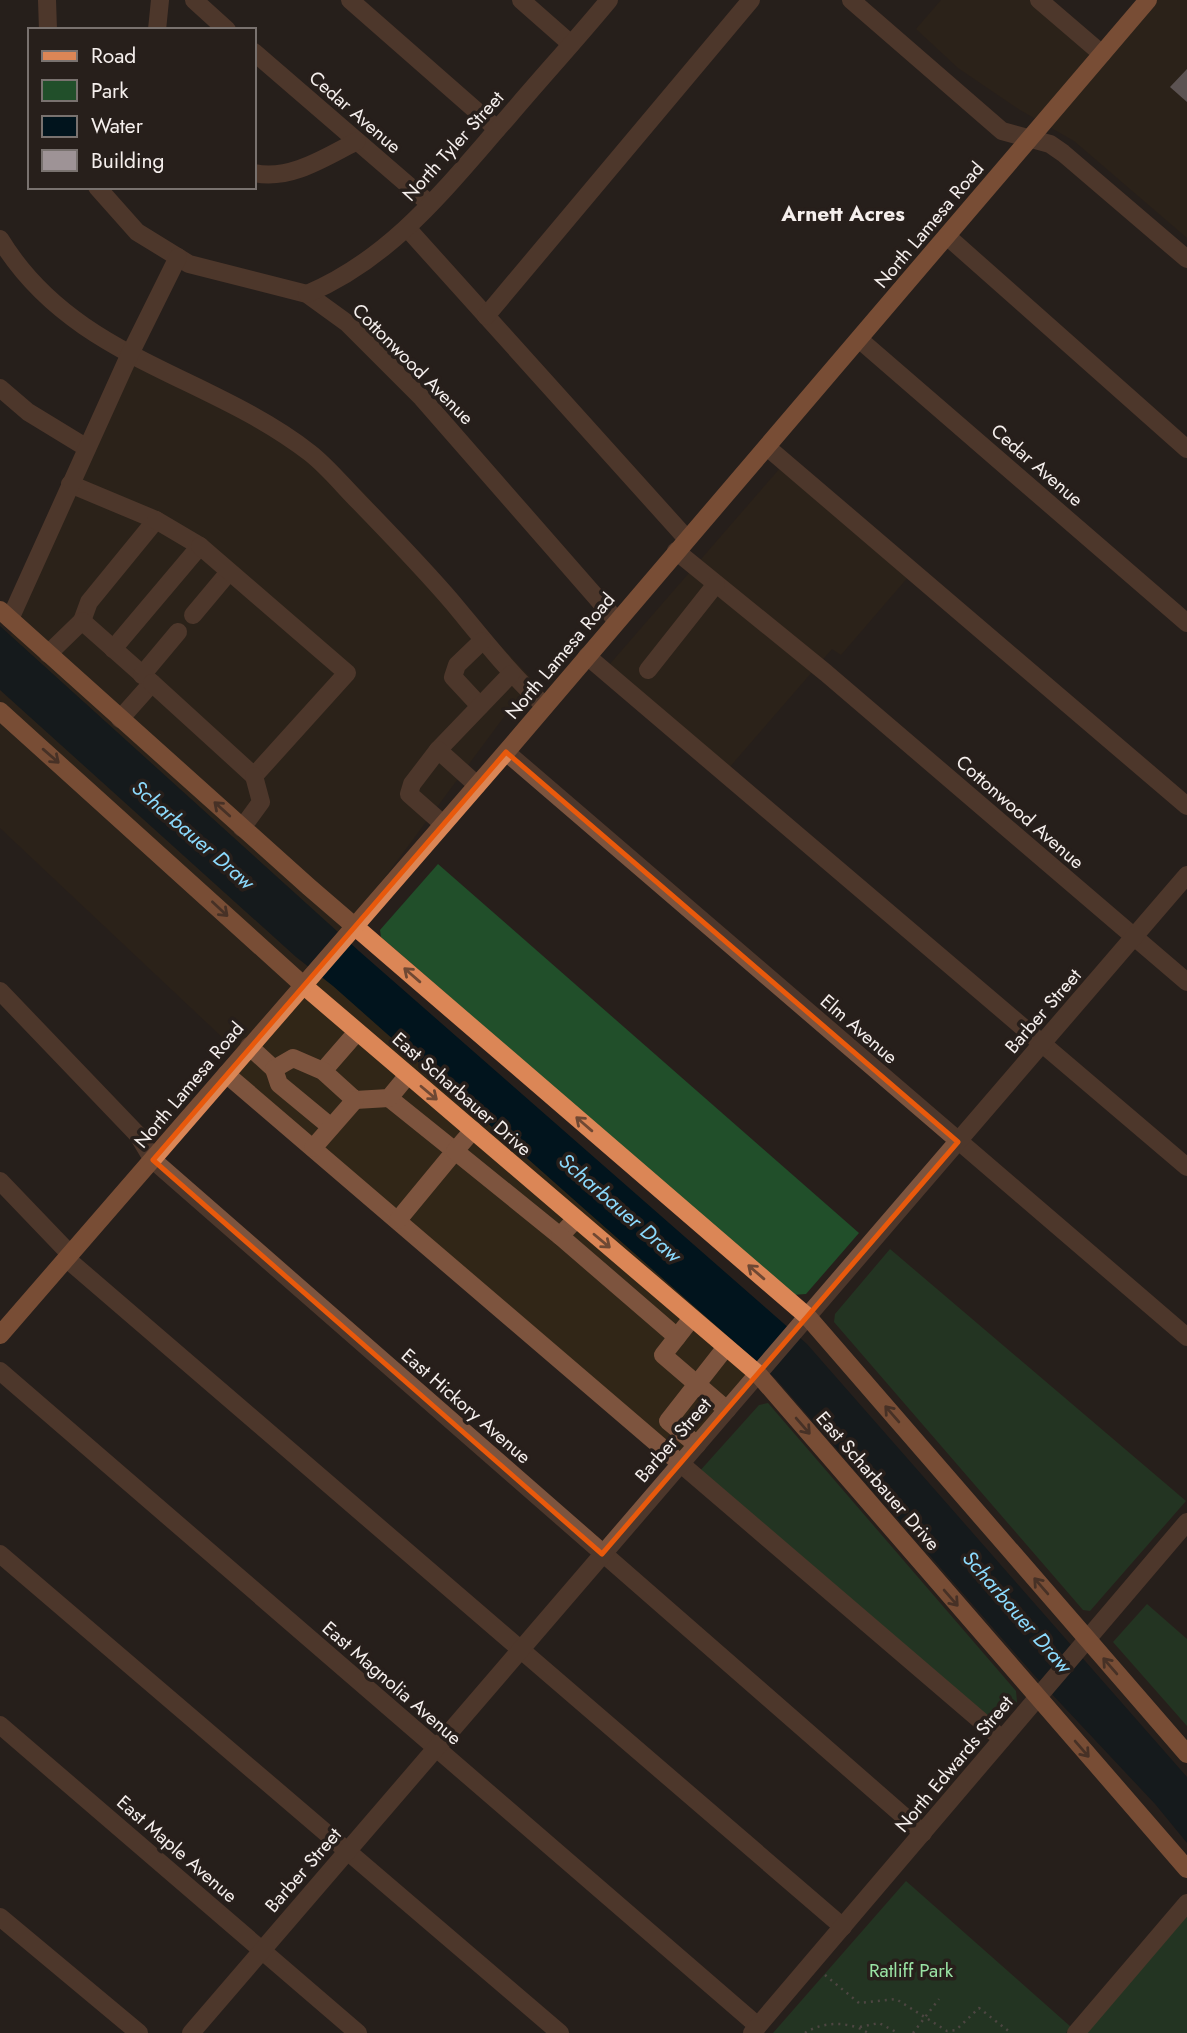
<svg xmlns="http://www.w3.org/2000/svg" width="1187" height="2033" font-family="Jost,sans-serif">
	<rect width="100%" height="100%" fill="#271f1b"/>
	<!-- commercial -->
	<g fill="#312617">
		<path d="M941,0H1046L1106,53L1151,0H1187V238L1074,141L1020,110L958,68L916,29Z"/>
		<path d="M135,353L202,379L263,412L334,464L366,495L463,606L532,679L331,950L781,1346L681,1461L228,1070L241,1055L0,828V661L87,455Z"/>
		<path d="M781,467L909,576L841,655L832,649L728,769L609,665Z"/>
	</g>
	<!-- green -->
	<g fill="#214f2a">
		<path d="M438,864L859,1233L806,1294L792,1295L381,937L380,930Z"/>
		<path d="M890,1249L1186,1501L1090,1611L1083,1610L834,1322L835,1314Z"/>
		<path d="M768,1403L1016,1691L1017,1702L994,1728L698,1473L759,1405Z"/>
		<path d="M1147,1604L1187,1639V1726L1113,1642Z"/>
		<path d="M906,1881L1071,2027L1066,2033H773Z"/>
		<path d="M1187,1916V2033H1086Z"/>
	</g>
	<!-- water -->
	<path fill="#01141d" d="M0,626L359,951L807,1344L1187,1777V1843L1155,1804L1033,1674L776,1379L333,986L296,957L0,690Z"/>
	<!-- building -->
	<path fill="#9e9396" d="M1187,69V102L1170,87Z"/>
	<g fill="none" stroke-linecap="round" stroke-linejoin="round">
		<!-- path -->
		<g stroke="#7c7572" stroke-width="2.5" stroke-dasharray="2 5" stroke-linecap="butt">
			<path d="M825,1975L859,2003L896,1999L947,2031L956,2030L979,2008L1011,2033"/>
			<path d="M860,2027L879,2023L898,2033"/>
			<path d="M805,2033C823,2021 850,2021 868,2033"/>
			<path d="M913,2033L939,1999"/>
		</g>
		<!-- minor -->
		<g stroke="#7d543e" stroke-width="18">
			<path d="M47,0L48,30"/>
			<path d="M194,0L227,30"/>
			<path d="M350,0L497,129"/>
			<path d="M521,0L571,44"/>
			<path d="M851,0L1002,131L1050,144L1063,153L1187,259"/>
			<path d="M1039,0L1102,54"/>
			<path d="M157,30L160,0"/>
			<path d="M254,52L430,204"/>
			<path d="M254,173C290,181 326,157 357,141"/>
			<path d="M97,187L137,232L189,264L307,294L347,323L422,398L617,621"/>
			<path d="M407,228L687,539"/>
			<path d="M948,237L1187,449"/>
			<path d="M0,239C73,359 207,373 310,453C328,467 343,486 359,502C391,535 423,568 453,603C483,639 510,674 545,706"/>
			<path d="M307,294C394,257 447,186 508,117C541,78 576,40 609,0"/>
			<path d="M486,316L751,0"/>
			<path d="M860,340L1187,623"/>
			<path d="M0,388L28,412L87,448"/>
			<path d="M767,447L1187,806"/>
			<path d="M70,484L156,520L89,602L82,621"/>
			<path d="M676,551L826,673L1187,982"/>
			<path d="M193,615L229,572"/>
			<path d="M10,619L129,356L178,257"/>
			<path d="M113,649L200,546L156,520"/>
			<path d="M48,654L82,621L152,683L120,719"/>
			<path d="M587,656L1187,1167"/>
			<path d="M648,670L716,584"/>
			<path d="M142,675L178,632"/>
			<path d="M152,683L254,776L347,673L200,546"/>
			<path d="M480,706L453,677L457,665L482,641"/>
			<path d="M438,750L511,674"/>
			<path d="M506,752L1187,1337"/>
			<path d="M443,824L409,794L412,784L438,750L477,785"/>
			<path d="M242,828L261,802L254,776"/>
			<path d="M0,991L138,1135L153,1160L923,1833"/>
			<path d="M249,1046L274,1069"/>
			<path d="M323,1071L357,1032"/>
			<path d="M226,1074L1002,1739"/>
			<path d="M389,1098L455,1151L398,1220"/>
			<path d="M331,1127L279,1084L274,1069L293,1058L323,1071L355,1100L389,1098L408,1075"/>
			<path d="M473,1130L455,1151L560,1236L576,1219"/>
			<path d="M313,1148L355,1100"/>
			<path d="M0,1181L70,1254"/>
			<path d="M560,1236L677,1337"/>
			<path d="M67,1259L843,1927"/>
			<path d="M692,1318L663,1355L727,1410"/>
			<path d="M0,1371L758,2026"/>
			<path d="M697,1445L668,1421L726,1347"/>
			<path d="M0,1554L560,2033"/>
			<path d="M0,1725L358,2033"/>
			<path d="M0,1917L139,2033"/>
			<path d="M191,2033L1187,875"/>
			<path d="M752,2033L1187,1522"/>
			<path d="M1076,2033L1187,1903"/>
		</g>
		<!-- major -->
		<g stroke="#db8656" stroke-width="18">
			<path d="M0,610L309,887L808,1317L1187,1754"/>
			<path d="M0,711L303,985L758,1374L1187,1869"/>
			<path d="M0,1335L506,752L1148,0"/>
		</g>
	</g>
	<!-- one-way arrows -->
	<defs><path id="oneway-shaft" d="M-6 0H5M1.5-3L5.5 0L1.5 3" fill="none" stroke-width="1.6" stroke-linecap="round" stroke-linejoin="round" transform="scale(1.75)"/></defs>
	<g stroke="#6f4833">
		<use href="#oneway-shaft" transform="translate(51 756) rotate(41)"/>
		<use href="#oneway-shaft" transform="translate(222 809) rotate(-138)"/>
		<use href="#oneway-shaft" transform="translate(220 909) rotate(43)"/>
		<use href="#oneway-shaft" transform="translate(412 975) rotate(-139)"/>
		<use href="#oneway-shaft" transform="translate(429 1093) rotate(40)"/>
		<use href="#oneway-shaft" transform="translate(584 1124) rotate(-139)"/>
		<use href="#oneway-shaft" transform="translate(602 1241) rotate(40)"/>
		<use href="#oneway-shaft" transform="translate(756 1272) rotate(-139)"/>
		<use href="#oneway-shaft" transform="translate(892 1414) rotate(-131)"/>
		<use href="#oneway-shaft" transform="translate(803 1426) rotate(49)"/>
		<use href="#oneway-shaft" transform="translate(1041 1586) rotate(-131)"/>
		<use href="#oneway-shaft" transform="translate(951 1598) rotate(49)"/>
		<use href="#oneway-shaft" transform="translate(1110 1666) rotate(-131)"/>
		<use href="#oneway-shaft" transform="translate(1082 1749) rotate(49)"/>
	</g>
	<!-- marked area -->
	<path d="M0 0H1187V2033H0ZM506,752L958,1142L602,1554L153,1160Z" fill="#271f1b" fill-opacity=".55" fill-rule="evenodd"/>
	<path fill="none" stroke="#e8590c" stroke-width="5" stroke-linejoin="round" d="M506,752L958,1142L602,1554L153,1160Z"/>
	<g text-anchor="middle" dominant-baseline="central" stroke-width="7" stroke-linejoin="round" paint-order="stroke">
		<!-- street labels -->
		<g font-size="19" fill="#f5efed" stroke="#271f1b">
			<text transform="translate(355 112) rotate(41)">Cedar Avenue</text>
			<text transform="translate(453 146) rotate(-48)">North Tyler Street</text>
			<text transform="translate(929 225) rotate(-50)">North Lamesa Road</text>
			<text transform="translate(413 364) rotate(45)">Cottonwood Avenue</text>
			<text transform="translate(1037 465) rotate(41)">Cedar Avenue</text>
			<text transform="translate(560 656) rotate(-50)">North Lamesa Road</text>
			<text transform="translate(1020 812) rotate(41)">Cottonwood Avenue</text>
			<text transform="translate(1043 1011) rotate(-49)">Barber Street</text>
			<text transform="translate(859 1029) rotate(41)">Elm Avenue</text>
			<text transform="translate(189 1085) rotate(-50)">North Lamesa Road</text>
			<text transform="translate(462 1094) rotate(41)">East Scharbauer Drive</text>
			<text transform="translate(466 1406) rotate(41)">East Hickory Avenue</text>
			<text transform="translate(673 1440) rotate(-49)">Barber Street</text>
			<text transform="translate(878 1481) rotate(49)">East Scharbauer Drive</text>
			<text transform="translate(392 1683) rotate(41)">East Magnolia Avenue</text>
			<text transform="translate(954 1764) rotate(-50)">North Edwards Street</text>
			<text transform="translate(177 1849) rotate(41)">East Maple Avenue</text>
			<text transform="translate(303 1870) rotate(-49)">Barber Street</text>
		</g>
		<!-- park labels -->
		<g font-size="19" fill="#9ae3a4" stroke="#271f1b">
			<text x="911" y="1970">Ratliff Park</text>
		</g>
		<!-- neighbourhood labels -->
		<g font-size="21" font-weight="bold" fill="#f5efed" stroke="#271f1b">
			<text x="843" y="214">Arnett Acres</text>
		</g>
		<!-- water labels -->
		<g font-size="21" font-style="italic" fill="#8cdafd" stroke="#271f1b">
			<text transform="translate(193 835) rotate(41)">Scharbauer Draw</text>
			<text transform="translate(620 1208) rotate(41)">Scharbauer Draw</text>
			<text transform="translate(1017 1612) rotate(49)">Scharbauer Draw</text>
		</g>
	</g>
	<!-- legend -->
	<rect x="28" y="28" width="228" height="161" fill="#271f1b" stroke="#79726f" stroke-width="2"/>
	<rect x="42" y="51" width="35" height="10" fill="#db8656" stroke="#79726f" stroke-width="2"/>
	<text x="91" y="63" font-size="21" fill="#f5efed">Road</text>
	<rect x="42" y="80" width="35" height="21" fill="#214f2a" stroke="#79726f" stroke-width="2"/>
	<text x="91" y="98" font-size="21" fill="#f5efed">Park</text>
	<rect x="42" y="116" width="35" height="21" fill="#01141d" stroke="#79726f" stroke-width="2"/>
	<text x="91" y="133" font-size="21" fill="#f5efed">Water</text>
	<rect x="42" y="150" width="35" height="21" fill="#9e9396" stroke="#79726f" stroke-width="2"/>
	<text x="91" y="168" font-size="21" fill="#f5efed">Building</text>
</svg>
